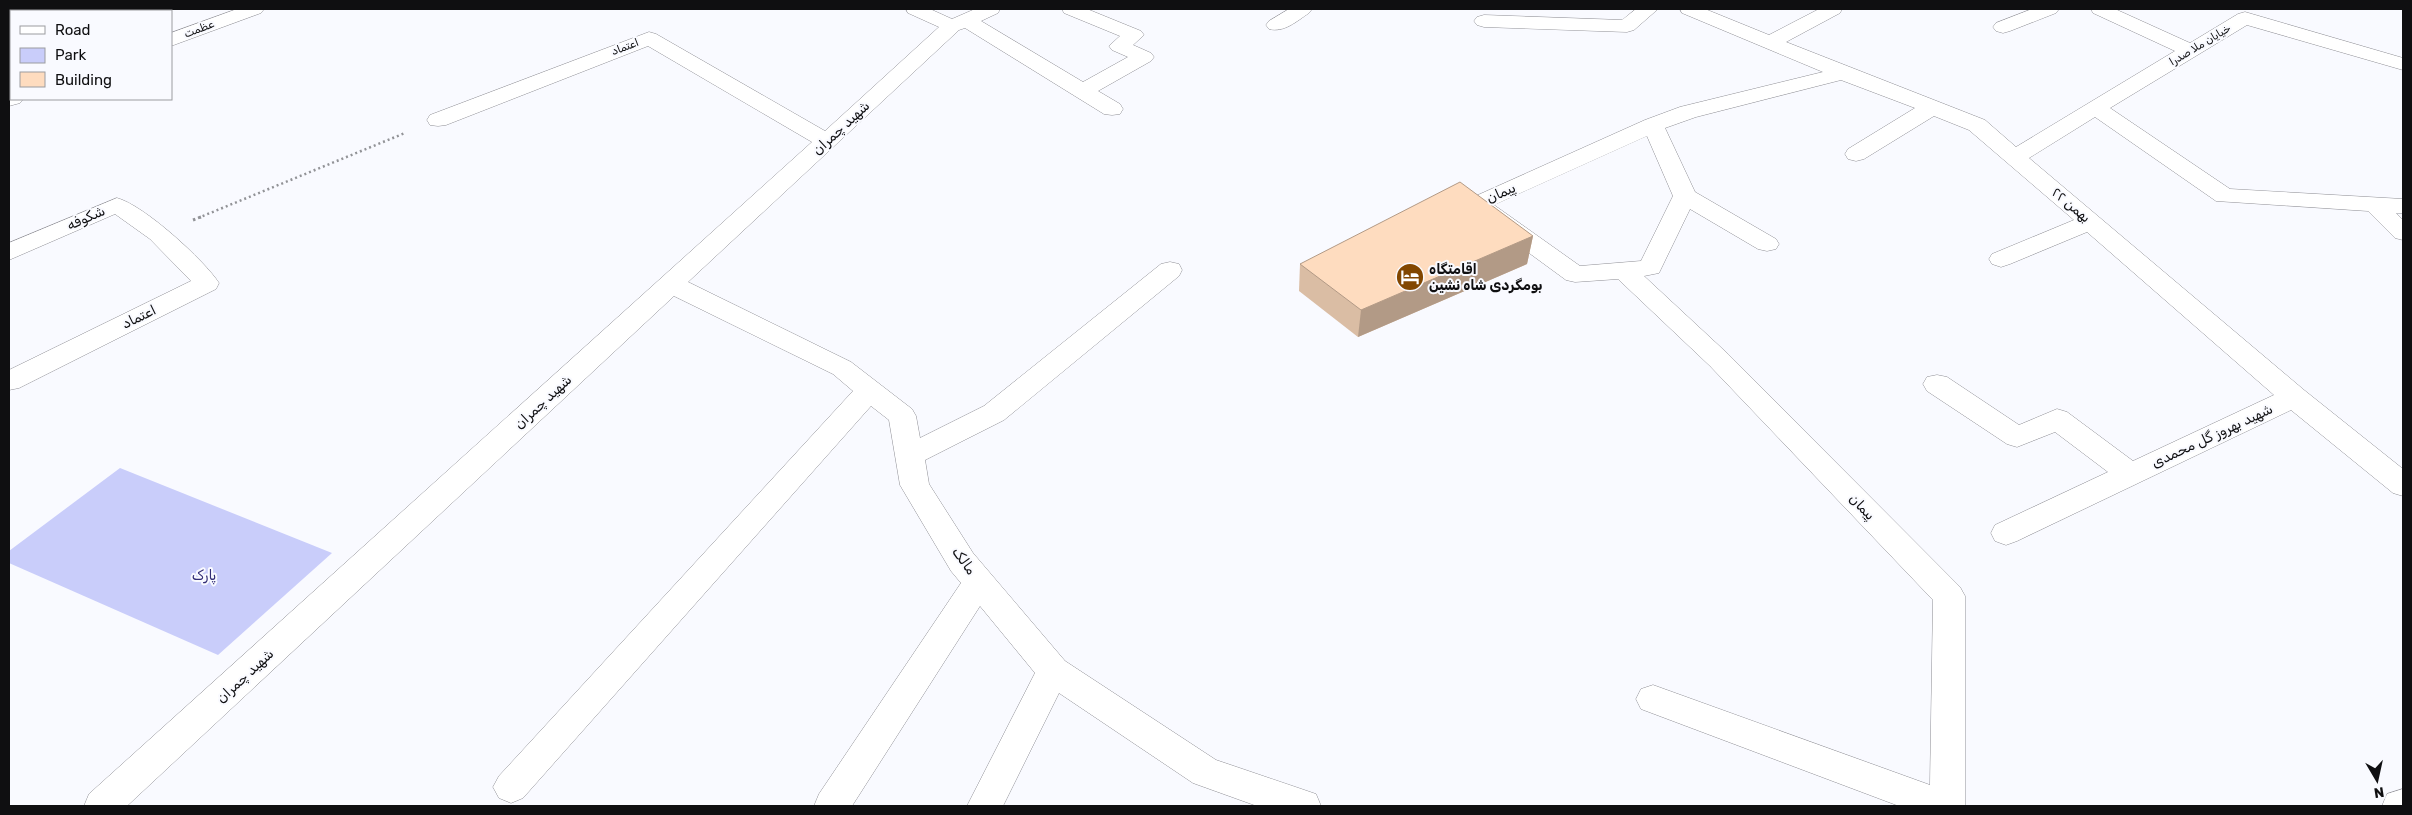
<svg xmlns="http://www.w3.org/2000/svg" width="2412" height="815" font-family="Rubik,'Noto Sans Arabic',sans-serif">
	<rect width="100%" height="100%" fill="#f9faff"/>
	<!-- green -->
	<path fill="#c9cdfa" d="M120,468L332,553L218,655L9,563V551Z"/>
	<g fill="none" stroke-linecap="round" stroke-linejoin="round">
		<defs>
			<g id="minor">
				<path d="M237,9H264L261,13L171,46V33Z"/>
				<path d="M906,9H930L952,19L975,9H1000L998,13L981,21L1083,82L1128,57L1112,50L1109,46L1120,36L1064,13L1062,9H1087L1141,31L1144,35L1133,45L1151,53L1154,57L1151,61L1098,91L1120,104L1123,109L1120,114L1112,115L1104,114L965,28L959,30L688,282L851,362L912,409L916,416L920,438L984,406L1161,264L1170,262L1179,264L1182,270L1179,276L1004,420L925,460L929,484L973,553L1065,661L1216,760L1316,794L1321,806H1257L1193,783L1059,693L1003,806H967L1035,673L980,606L852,806H814L819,794L961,583L951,571L900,485L889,420L871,406L523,798L511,803L499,798L493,787L499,776L853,391L833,374L674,296L127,806H84L89,794L812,142L648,46L446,125L438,126L430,125L427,120L430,115L649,32L656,34L825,131L939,27L908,13Z"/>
				<path d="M1289,9H1312L1309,13C1297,21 1284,33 1269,29L1266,25L1269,21Z"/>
				<path d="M1636,9H1658L1634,30L1627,32L1484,27L1477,25L1474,21L1477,17L1484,15L1622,20Z"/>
				<path d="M1680,9H1705L1769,35L1819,9H1842L1840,13L1786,42L1985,120L2016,147L2175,51L2093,13L2091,9H2115L2190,43L2238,14L2245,12L2403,58V70L2247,25L2110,108L2230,189L2403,199V213H2396L2403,220V240L2395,238L2368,211L2216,201L2095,117L2029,158L2304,390L2403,469V496L2393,493L2291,410L2017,541L2006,545L1995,541L1991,533L1995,525L2108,472L2055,432L2017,447L2007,444L1927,391L1923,384L1927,377L1937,375L1947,377L2019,425L2057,409L2067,412L2133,461L2274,395L2087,232L2010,264L2001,267L1992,264L1989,259L1992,254L2074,220L1969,130L1934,116L1864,159L1856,161L1848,159L1845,154L1848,149L1915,108L1841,80L1696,117L1665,128L1695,192L1776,239L1779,244L1776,249L1767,251L1758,249L1690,209L1659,273L1644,276L1728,354L1960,587L1965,596V806H1899L1641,709L1636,699L1641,689L1653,685L1930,785L1933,600L1710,366L1618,279L1575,282L1566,280L1469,209L1465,204L1469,199L1645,120L1680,107L1823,72L1682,13ZM1647,136L1673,196L1641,261L1580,266L1494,205Z"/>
				<path d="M2032,9H2059L2056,13L2010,31L2003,33L1996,31L1993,27L1996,23Z"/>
				<path d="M11,93V99H23L20,103L9,106V94Z"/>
				<path d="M117,198C144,205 204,260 219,283L216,289L19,388L9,390V370L191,281L150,239L115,214L9,260V243Z"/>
				<path d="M2403,789V806H2382L2387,794Z"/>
			</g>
		</defs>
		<!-- minor casing -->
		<use href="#minor" stroke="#8f8f95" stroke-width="1"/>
		<!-- path-far1 -->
		<path stroke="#929397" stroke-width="2.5" stroke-dasharray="2 3" stroke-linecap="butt" d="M198,218L405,133"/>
		<!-- path -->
		<path stroke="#929397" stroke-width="3" stroke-dasharray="2.5 4" stroke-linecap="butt" d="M193,220L201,217"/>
		<!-- minor -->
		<use href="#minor" fill="#fff" fill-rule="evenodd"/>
	</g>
	<!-- wall -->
	<path fill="#dabda4" d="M1533,236L1527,264L1358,337L1299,291L1300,264Z"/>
	<!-- shaded-wall -->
	<path fill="#b29a86" d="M1533,236L1527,264L1358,337L1361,310Z"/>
	<!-- building -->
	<path fill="#fedcbf" stroke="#b29a86" d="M1460,182L1533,236L1361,310L1300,264Z"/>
	<!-- icons -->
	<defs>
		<symbol id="hotel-disc" viewBox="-11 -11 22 22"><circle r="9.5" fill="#824700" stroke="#f9faff"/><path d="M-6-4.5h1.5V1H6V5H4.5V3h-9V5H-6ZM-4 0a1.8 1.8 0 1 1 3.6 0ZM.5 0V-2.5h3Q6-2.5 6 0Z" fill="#fff"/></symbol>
	</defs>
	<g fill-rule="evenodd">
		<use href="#hotel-disc" x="1394" y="261" width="32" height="32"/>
	</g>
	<g text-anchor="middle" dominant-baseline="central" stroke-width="4" stroke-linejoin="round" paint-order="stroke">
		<!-- far-street labels -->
		<g font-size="11" fill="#0f0f11" stroke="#f9faff">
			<text transform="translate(199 29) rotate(-21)">عظمت</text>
			<text transform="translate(2200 45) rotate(-31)">خیایان ملا صدرا</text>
			<text transform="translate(625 47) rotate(-21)">اعتماد</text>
		</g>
		<!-- street labels -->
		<g font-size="14" fill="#0f0f11" stroke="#f9faff">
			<text transform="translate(841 128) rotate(-43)">شهید چمران</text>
			<text transform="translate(1501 193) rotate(-24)">پیمان</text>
			<text transform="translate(2071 205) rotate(40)">۲۲ بهمن</text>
			<text transform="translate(86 218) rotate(-24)">شکوفه</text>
			<text transform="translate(139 317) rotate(-26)">اعتماد</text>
			<text transform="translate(543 402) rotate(-43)">شهید چمران</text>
			<text transform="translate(2212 436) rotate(-25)">شهید بهروز گل محمدی</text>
			<text transform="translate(1862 507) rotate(46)">پیمان</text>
			<text transform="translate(964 561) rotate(54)">مالک</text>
			<text transform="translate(245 676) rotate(-43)">شهید چمران</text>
		</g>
		<!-- poi labels -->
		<g font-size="14" font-weight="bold" fill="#0f0f11" stroke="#f9faff" text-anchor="start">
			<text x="1429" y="269">اقامتگاه<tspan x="1429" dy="16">بومگردی شاه نشین</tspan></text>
		</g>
		<!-- park labels -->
		<g font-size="14" fill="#332e76" stroke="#f9faff">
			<text x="204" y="575">پارک</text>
		</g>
	</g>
	<!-- border -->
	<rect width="2412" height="815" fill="none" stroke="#0f0f11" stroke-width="20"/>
	<!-- legend -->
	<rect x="10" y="10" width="162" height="90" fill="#f9faff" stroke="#9b9ca0"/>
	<rect x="20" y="26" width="25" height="8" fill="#ffffff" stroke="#9b9ca0"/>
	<text x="55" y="35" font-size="15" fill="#0f0f11">Road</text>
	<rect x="20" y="48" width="25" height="15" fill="#c9cdfa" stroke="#9b9ca0"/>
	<text x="55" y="60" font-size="15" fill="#0f0f11">Park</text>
	<rect x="20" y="72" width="25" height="15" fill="#fedcbf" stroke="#9b9ca0"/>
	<text x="55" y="85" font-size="15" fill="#0f0f11">Building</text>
	<!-- north arrow -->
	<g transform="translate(2377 780) rotate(171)" stroke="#f9faff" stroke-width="4" paint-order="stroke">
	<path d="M0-4L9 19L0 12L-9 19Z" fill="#0f0f11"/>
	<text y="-8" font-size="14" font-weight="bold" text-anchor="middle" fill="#0f0f11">N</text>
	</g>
</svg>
